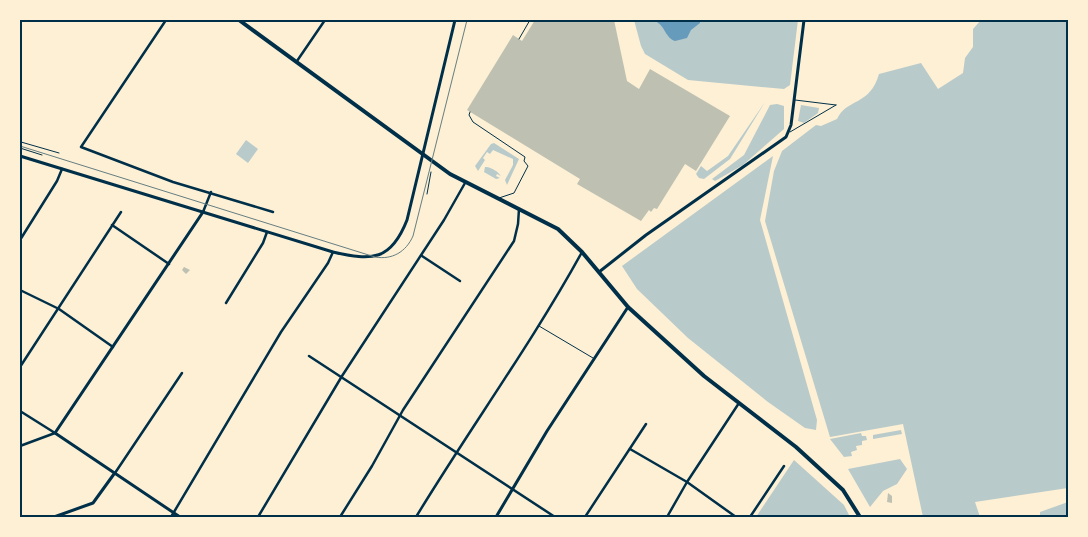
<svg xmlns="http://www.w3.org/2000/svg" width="1088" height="537" font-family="Mulish,sans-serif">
	<rect width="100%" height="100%" fill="#fdf0d5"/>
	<!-- green -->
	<g fill="#b9caca">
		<path d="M634,20H798L790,85L784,89L688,80L645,54L641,46Z"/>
		<path d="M981,20H1068V488L975,502L980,517H923L903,424L830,437L765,221L774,171L782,151L816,125L821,126L837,119C847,98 870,106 879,74L921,63L938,89L963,73L965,58L973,47V29Z"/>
		<path d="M765,102L730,159L704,179L699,178L696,174L701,166L707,171L728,156Z"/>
		<path d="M777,104L784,106V129L743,165L715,181L712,179L744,155L770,105Z"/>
		<path d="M801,105L819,108L818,113L804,123L798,121Z"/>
		<path d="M246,140L258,149L248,163L236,154Z"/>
		<path d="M494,143L519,159L507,185L505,180L513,165V159L493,150L490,154L487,152L483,158L485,160L478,171L475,166L491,144Z"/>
		<path d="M773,156L760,220L817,420L816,430L805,428L768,402L688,338L637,289L622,266Z"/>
		<path d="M485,167C490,166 499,172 501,176L497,174L496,176L500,178L496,179L484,172Z"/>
		<path d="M901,430L902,434L873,439V435Z"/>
		<path d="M861,433L862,436H866L867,440L862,441V445L856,446L857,450L851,452L852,456L844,457L830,439Z"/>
		<path d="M900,459L907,469L897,484L883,491L870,507L848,469Z"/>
		<path d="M794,460L844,505L850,517H756Z"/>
		<path d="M1068,502V517H1040V512Z"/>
	</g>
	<!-- water -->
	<path fill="#669bbc" d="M653,20H700V23L691,30L687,38L675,41C664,37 666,25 653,20Z"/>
	<!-- building -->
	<g fill="#bec0b2">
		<path d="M535,20H614L627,81L639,89L650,69L730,116L696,171L685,164L657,209L654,208L651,212L649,210L641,221L577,184L580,179L467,110L513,35L522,41Z"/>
		<path d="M184,267L190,270L186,274L182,270Z"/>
		<path d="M888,493L892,496V503L887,502Z"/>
	</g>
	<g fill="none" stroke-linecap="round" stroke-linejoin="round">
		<!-- path -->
		<g stroke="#003049" stroke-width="1">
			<path d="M21,142L59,153"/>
			<path d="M20,148L42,155"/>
			<path d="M427,194L431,172"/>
		</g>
		<!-- service -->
		<g stroke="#003049" stroke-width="1">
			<path d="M519,39L530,20"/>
			<path d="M795,100L836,105"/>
			<path d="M470,112L469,115L473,122L525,157L524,161L528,166L514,193L499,198"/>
			<path d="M790,132L836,105"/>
			<path d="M539,326L593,358"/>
		</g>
		<!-- minor -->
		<g stroke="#003049" stroke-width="2.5">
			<path d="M166,20L81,147L173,182L273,212"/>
			<path d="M297,61L325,20"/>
			<path d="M203,212L211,192"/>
			<path d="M112,225L169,264"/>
			<path d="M20,240L57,181L62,169"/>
			<path d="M422,256L460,281"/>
			<path d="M20,290L59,309L113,347"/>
			<path d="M226,303L263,243L267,232"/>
			<path d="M309,356L555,517"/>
			<path d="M20,367L121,212"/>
			<path d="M20,411L55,433L20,446"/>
			<path d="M630,449L687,482L736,517"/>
			<path d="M115,473L182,373"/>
			<path d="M171,517L281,332L328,263L333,252"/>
			<path d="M258,517L342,376L444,220L465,183"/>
			<path d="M340,517L372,466L403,410L514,241L518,224L519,209"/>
			<path d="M416,517C470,428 532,343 582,252"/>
			<path d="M585,517L646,424"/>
			<path d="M667,517L687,482L739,403"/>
			<path d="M750,517L784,466"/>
		</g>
		<!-- tertiary -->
		<g stroke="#003049" stroke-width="3">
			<path d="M20,156L333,252C372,261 391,261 407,220L455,20"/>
			<path d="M599,272L646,235L786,137L791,125L804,20"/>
			<path d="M54,517L93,503L114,474"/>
			<path d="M180,517L55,433L203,212"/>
			<path d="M496,517L547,431L628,307"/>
		</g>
		<!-- secondary -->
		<path stroke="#003049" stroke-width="4" d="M239,20L450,174L558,229L582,252L628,307L704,376L796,447L843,490L860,517"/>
		<!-- tram -->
		<path stroke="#657d81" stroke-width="1" d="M20,146L375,257C392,260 406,252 413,236L467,20"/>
	</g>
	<!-- border -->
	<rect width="1088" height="537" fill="none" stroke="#fdf0d5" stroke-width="42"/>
	<rect x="21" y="21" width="1046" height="495" fill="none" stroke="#003049" stroke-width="2"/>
</svg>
